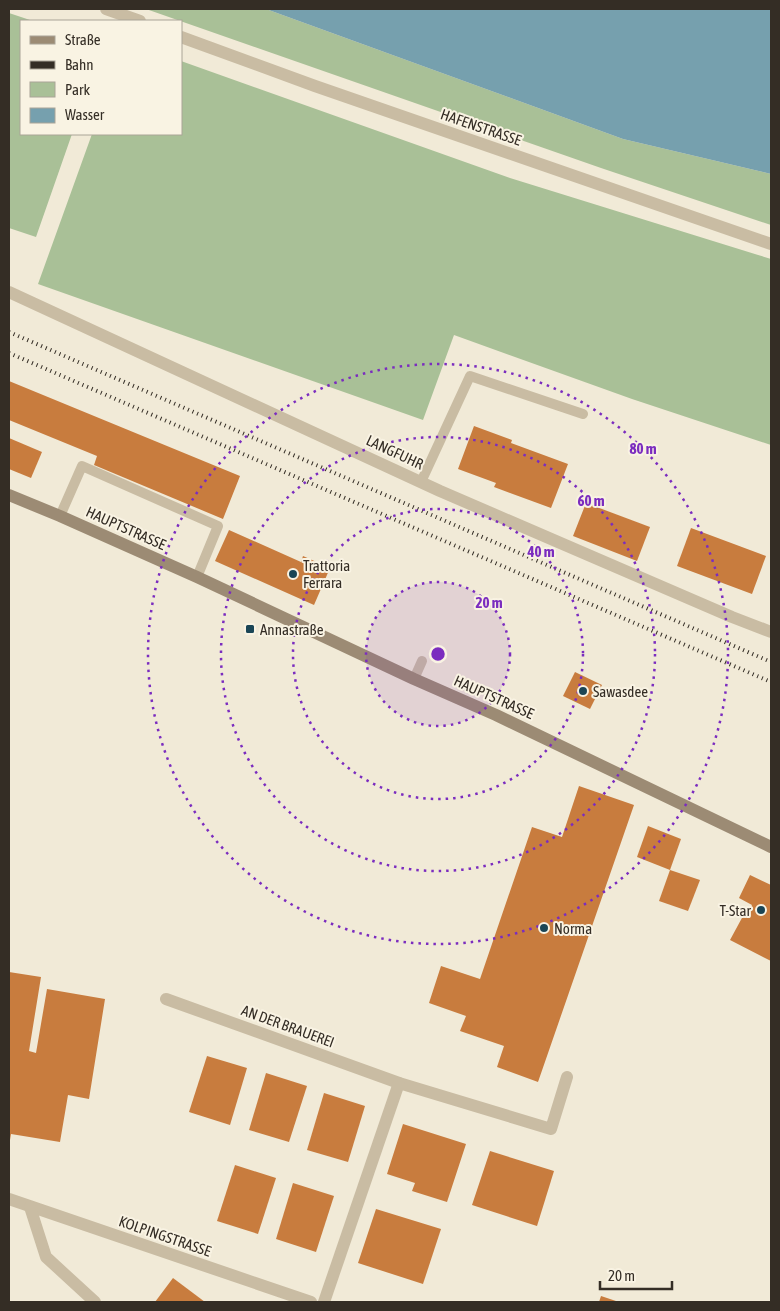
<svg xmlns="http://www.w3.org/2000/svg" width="780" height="1311" font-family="'Asap Condensed',sans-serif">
	<rect width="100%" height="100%" fill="#f1ead7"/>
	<!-- green -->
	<g fill="#a9c097">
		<path d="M146,9H266L623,139L771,174V225L601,168Z"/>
		<path d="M9,13L33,21H21V134H72L36,237L9,228Z"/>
		<path d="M181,61L510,178L771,259V445L632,399L454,335L423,420L38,284L92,134H181Z"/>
	</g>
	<!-- water -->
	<path fill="#76a0ae" d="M266,9H771V174L623,139Z"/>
	<!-- building -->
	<g fill="#c87c3e">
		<path d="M9,381L240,476L223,519L94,465L97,456L9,420Z"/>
		<path d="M474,426L512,440L511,443L568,464L551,508L494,487L496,483L458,469Z"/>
		<path d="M9,438L42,452L31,478L9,469Z"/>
		<path d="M586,503L650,527L637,561L573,536Z"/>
		<path d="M691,528L766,556L752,594L677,566Z"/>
		<path d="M229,530L301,562L303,556L330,568L314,605L215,561Z"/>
		<path d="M575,672L602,685L590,709L563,696Z"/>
		<path d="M579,786L634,805L538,1082L497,1067L504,1046L460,1031L466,1016L429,1003L441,966L480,979L532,827L562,837Z"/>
		<path d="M648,826L681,839L670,870L637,857Z"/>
		<path d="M670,870L700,880L688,911L659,901Z"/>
		<path d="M750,875L771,885V927L770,930L771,931V961L730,940L743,916L746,918L752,905L739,898Z"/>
		<path d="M9,972L41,977L29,1051L36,1053L47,989L105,999L89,1099L68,1095L60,1142L11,1134L10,1140H9Z"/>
		<path d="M207,1056L247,1068L230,1125L189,1112Z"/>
		<path d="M266,1073L307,1086L289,1142L249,1130Z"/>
		<path d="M324,1093L365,1106L348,1162L307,1150Z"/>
		<path d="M403,1124L466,1144L447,1202L412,1191L415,1183L387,1174Z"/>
		<path d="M490,1151L554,1171L537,1226L472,1205Z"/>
		<path d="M235,1165L276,1178L258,1234L217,1221Z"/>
		<path d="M293,1183L334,1196L316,1252L276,1239Z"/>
		<path d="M376,1209L441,1229L423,1284L358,1263Z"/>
		<path d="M173,1278L205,1302H155Z"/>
		<path d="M601,1296L619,1302H599Z"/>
	</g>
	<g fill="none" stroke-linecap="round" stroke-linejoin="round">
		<!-- lane -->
		<g stroke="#c9bca3" stroke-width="10">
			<path d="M421,482L470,376L583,414"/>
			<path d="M60,516L82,466L218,526L197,577"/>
			<path d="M414,679L422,661"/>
		</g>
		<!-- street -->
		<g stroke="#c9bca3" stroke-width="12">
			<path d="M106,9L140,21"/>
			<path d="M181,37L315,86L771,244"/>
			<path d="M9,292L440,491L732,617L771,632"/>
			<path d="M166,999L399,1083L551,1129L567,1077"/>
			<path d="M9,1199L311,1302"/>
			<path d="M30,1207L46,1257L95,1302"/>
			<path d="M324,1302L399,1083"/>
		</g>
		<!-- secondary -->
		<path stroke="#9c8b74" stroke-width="12" d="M9,495L60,516L197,577L414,679L496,715L771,847"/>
		<!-- rail -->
		<g stroke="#342d25" stroke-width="4" stroke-dasharray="1 4" stroke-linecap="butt">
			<path d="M9,332L771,662"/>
			<path d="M9,353L771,682"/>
		</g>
	</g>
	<!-- distance rings -->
	<circle cx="438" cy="654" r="72" fill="#7b2cbf" fill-opacity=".12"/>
	<g fill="none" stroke="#7b2cbf" stroke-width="2.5" stroke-dasharray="2.5 5">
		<circle cx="438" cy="654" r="72"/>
		<circle cx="438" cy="654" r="145"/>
		<circle cx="438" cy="654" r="217"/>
		<circle cx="438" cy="654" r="290"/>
	</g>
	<!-- markers -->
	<g fill="#1a4555" stroke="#f9f3e3" stroke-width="2">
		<circle cx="293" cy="574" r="5"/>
		<rect x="245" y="624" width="10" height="10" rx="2.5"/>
		<circle cx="583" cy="691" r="5"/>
		<circle cx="761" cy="910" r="5"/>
		<circle cx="544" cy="928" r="5"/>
	</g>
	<g text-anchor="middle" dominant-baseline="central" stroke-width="4" stroke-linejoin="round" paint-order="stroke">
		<!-- street labels -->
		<g font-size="15" fill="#342d25" stroke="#f9f3e3">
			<text transform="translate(481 127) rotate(19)">HAFENSTRASSE</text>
			<text transform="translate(395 452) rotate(25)">LANGFUHR</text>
			<text transform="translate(126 528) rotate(24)">HAUPTSTRASSE</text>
			<text transform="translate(494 697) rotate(24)">HAUPTSTRASSE</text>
			<text transform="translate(288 1026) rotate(20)">AN DER BRAUEREI</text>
			<text transform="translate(165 1236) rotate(19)">KOLPINGSTRASSE</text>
		</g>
		<!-- poi labels -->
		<g font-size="15" fill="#342d25" stroke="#f9f3e3" text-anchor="start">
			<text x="303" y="565">Trattoria<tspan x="303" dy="17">Ferrara</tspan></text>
			<text x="260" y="629">Annastraße</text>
			<text x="593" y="691">Sawasdee</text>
			<text x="751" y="910" text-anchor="end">T-Star</text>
			<text x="554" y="928">Norma</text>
		</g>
	</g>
	<circle cx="438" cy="654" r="8" fill="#7b2cbf" stroke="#f9f3e3" stroke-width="2.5"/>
	<g font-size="15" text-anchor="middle" font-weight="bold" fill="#7b2cbf" stroke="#f9f3e3" stroke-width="4" stroke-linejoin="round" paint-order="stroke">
		<text x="643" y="454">80 m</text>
		<text x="591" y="506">60 m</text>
		<text x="541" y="557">40 m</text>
		<text x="489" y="608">20 m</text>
	</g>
	<!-- border -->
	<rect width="780" height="1311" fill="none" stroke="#342d25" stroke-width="20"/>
	<!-- legend -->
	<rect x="20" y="20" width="162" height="115" fill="#f9f3e3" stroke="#aaa497"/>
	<rect x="30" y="36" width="25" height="8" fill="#9c8b74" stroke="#aaa497"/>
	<text x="65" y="45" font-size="15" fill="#342d25">Straße</text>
	<rect x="30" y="61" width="25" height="8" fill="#342d25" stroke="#aaa497"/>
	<text x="65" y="70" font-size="15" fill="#342d25">Bahn</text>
	<rect x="30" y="82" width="25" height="15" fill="#a9c097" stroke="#aaa497"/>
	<text x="65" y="95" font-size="15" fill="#342d25">Park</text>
	<rect x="30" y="108" width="25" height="15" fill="#76a0ae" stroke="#aaa497"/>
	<text x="65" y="120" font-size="15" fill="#342d25">Wasser</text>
	<!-- scale -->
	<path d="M600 1281v8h72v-8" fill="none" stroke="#342d25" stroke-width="2.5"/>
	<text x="608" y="1281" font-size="15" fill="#342d25" stroke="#f9f3e3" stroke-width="4" paint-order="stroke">20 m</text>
</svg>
